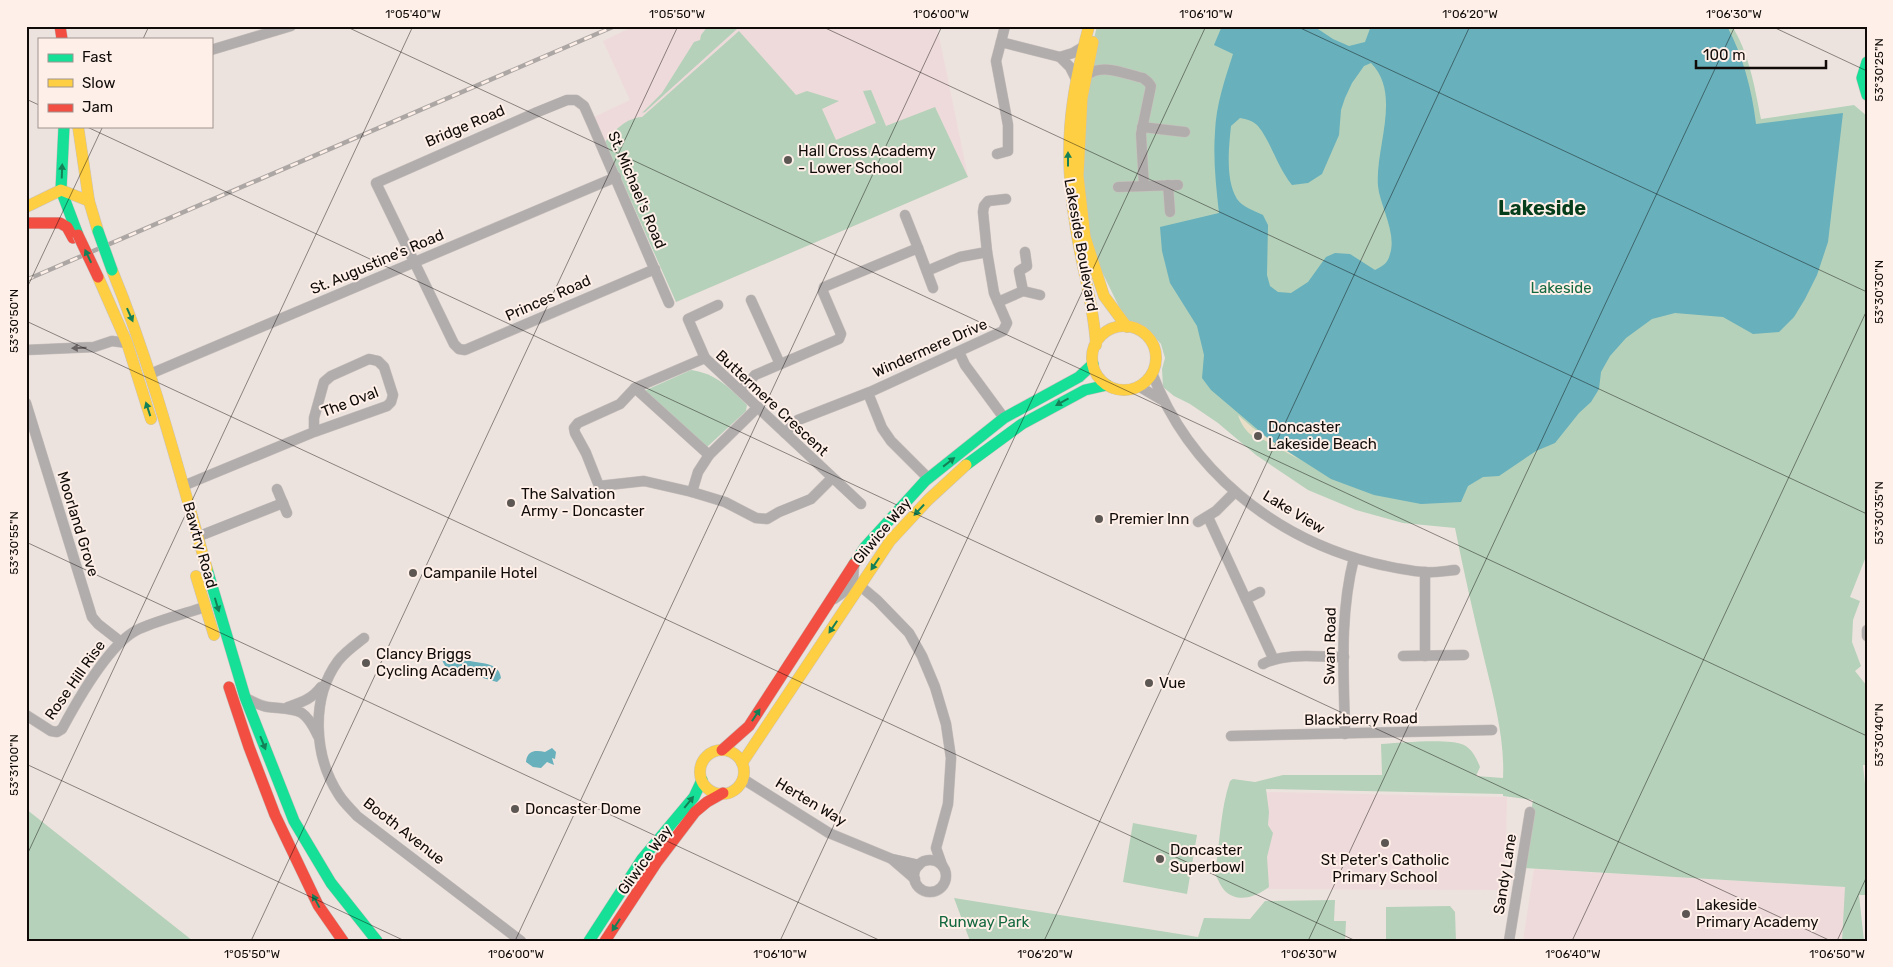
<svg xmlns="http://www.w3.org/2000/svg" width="1893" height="967" font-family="Rubik,sans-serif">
	<rect width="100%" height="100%" fill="#ede3de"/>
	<!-- education -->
	<g fill="#eedada">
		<path d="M634,26H937L968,177L676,302L594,117L630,100L603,41Z"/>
		<path d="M1265,792L1507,797L1505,890L1264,889Z"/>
		<path d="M1534,869L1846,887L1842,941H1523Z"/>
	</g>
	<!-- green -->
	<g fill="#b5d1ba">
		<path d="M708,26H736L738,28L645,112L642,113L662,93L694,42L700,40L701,35Z"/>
		<path d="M1097,26H1732C1749,53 1755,88 1761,119L1854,105L1867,116V554L1850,597L1860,601L1853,620L1852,642L1861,666L1855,671L1867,686V765H1863L1867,803V895H1859L1864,941H1842L1845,887L1522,868L1533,800L1503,796V794L1266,789L1269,812L1268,825L1273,833L1267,857L1269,887C1257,896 1239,904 1225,891C1221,887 1218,879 1215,874C1220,843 1220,811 1230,781L1233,779L1255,782L1283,775H1382L1381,744C1400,743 1449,738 1464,745C1472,749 1477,759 1480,767L1476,776L1503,778C1505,740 1494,699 1485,662C1474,617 1464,573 1455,528L1403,523L1356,510L1308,490L1256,455L1218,423L1190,404L1174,396L1163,387L1162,369L1165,358L1161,344L1151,333L1125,319L1085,237L1078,176L1091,51Z"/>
		<path d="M739,31L796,95L807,91L839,101L822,109L836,140L876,123L863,91L871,90L886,126L935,107L968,177L676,302L605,142C615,130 626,118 642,117Z"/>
		<path d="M691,370C715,373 730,388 747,405L746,411L707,447L644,391Z"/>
		<path d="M26,809L193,941H26Z"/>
		<path d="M1133,823L1197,835L1187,894L1123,882Z"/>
		<path d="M954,898L1198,937L1204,918L1250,919L1265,901L1335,900L1334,921H1346L1345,941H970Z"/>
		<path d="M1450,906L1455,912L1456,941H1386V907Z"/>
	</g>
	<!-- sand -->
	<path fill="#e9dfc8" d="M1238,415L1253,428L1300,460L1264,440C1251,439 1242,427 1238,415Z"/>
	<!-- water -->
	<g fill="#67b0bc" fill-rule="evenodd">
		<path d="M1222,26H1297L1318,29L1333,39L1349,46L1365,42L1371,26H1727C1743,56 1752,90 1756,124L1843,113L1828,242L1817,275L1805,299L1794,317L1779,332L1753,334L1723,317L1675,313L1652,319L1626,338L1610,356L1601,372L1599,389L1591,402L1579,413L1555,443L1536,451L1499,476L1483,477L1468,486L1461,502L1421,504L1374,495L1331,479L1270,440L1211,390L1202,378L1204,355L1197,326L1170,283L1162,251L1160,227L1219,213C1216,186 1213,159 1215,132C1216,105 1225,79 1233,54L1214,45ZM1371,63C1402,94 1375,147 1378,186C1380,206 1397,233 1390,254C1388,263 1383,266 1375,270L1350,254L1335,253L1326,257L1308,282L1291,293L1278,292L1270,286L1267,275L1268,225L1263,215C1255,211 1242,207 1237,199C1225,180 1229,146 1231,126L1240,118C1247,119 1253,121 1258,126C1271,142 1277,166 1292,185L1308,183L1322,174L1339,135L1341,110L1345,98L1352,83L1364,66Z"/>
		<path d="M443,648C450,651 454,655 461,658C474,665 499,659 501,678L497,682L459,671H449C442,662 440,659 443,648Z"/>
		<path d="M552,748L556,752L555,759L552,758L554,765L547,762L541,768L533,767L526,762C527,750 536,750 545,752Z"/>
	</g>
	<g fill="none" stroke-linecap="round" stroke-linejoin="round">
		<defs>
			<g id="street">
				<path d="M1005,26L1001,42L1060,57"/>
				<path d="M211,50L291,26"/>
				<path d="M1087,75C1103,63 1125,74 1143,78L1148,82L1151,86L1141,134L1144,186"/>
				<path d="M1076,79L1070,67L1060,57L1073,53L1083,47"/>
				<path d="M1142,127L1185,132"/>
				<path d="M997,154L1008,151V125L996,61L1001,42"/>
				<path d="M1168,185L1170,212"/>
				<path d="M1118,187L1178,185"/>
				<path d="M905,215L918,248"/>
				<path d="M655,269L465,350L459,349L454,344L376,183L535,113L567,100H576L584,106L592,124L669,303"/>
				<path d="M927,271L960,257L987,252"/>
				<path d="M1023,291L1040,295"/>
				<path d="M751,300L780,364"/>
				<path d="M998,302L1023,291L1019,271L1027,266L1025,252"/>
				<path d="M718,305L688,319L705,358L861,504"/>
				<path d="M26,350L94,347L112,341L127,343"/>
				<path d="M959,352L965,365L1004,418"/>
				<path d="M705,358L635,388L620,404L578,423L574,428L575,433L586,453L599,486L644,481L692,492L725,502L756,518L767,519L779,512L811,499L832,478"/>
				<path d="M1152,373C1189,470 1274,538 1373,563C1390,567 1408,571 1425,572C1435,573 1445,571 1455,570"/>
				<path d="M150,374L616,177"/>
				<path d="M1140,387L1162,400"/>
				<path d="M635,388L709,455"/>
				<path d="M741,391L755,375L839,339L841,334L823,292L824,287L918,248L933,288"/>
				<path d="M868,393L882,428L891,441L928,478"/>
				<path d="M26,403L92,617L98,624L121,642"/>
				<path d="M785,433L798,420L870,392L1003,331L1007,323L994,293L987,252L983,212L984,206L988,201L1006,199"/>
				<path d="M183,486L314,432L387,406L391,402L393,395L384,367L378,361L369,359L331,376L324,382L314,418V432"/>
				<path d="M277,489L287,513"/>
				<path d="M692,492L698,472L709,455L758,407"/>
				<path d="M1208,517L1273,658"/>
				<path d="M1198,522L1216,511L1235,492"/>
				<path d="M197,537L283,503"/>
				<path d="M854,566L853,580L877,600L909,633L922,656L935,687L946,724L951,758L948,804L936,848L942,865"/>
				<path d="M834,599L849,588L860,587"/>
				<path d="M1246,599L1260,592"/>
				<path d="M1867,630V636"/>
				<path d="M364,638C355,645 345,652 338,661C310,699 314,757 339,795C344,803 351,809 357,816L521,941"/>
				<path d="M1403,656L1464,655"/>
				<path d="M1425,656V572"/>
				<path d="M1263,664C1286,652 1318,657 1344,657"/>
				<path d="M246,698C253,702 260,706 268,707C297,710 304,706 318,736"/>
				<path d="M288,707C302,702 312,699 321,687"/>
				<path d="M26,715L51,731L57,732L62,729C77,701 110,642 139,629C159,620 183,614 205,607"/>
				<path d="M1345,734C1344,676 1339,616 1354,558"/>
				<path d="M1231,736L1492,730"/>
				<path d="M743,779L829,833L892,859L919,865"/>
				<path d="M893,860L915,879"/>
				<circle cx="930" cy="876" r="16"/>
				<path d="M1509,941L1530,812"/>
			</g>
			<g id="fast">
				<path d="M1867,62L1862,78L1867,95"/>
				<path d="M64,126L61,190L78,235"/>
				<path d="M966,465L1022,424L1085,390L1107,385"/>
				<path d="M854,564L865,547L925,481L1004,418L1079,377L1093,364"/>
				<path d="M207,569L245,697L294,821L331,883L377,941"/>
				<path d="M589,941L642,859L694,797L702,780"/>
			</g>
			<g id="slow">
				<path d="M1089,26C1069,100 1063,153 1076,229C1082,268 1094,306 1096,345"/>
				<path d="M1093,42L1082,98L1078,176L1085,237L1104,296L1127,327"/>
				<path d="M78,126L89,201L98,231"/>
				<path d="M26,207L61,190L89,201"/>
				<path d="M112,270C152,367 178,468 207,569"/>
				<path d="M98,277L127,343L151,419"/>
				<circle cx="1124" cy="358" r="32"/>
				<path d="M196,576L214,635"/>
				<circle cx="722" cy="772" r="22"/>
				<path d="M742,763L890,541L928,500L966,465"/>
			</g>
			<g id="jam">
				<path d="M60,26L62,39"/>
				<path d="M26,223H60L67,227L73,238"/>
				<path d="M229,687L249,747L275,815L318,905L343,941"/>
				<path d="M722,750L749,726L854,564"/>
				<path d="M605,941L657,862L695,812L707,802L723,793"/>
			</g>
		</defs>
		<!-- street casing -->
		<use href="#street" stroke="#c8c1bd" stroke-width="11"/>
		<!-- fast casing -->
		<use href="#fast" stroke="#c8c1bd" stroke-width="12"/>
		<!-- slow casing -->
		<use href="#slow" stroke="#c8c1bd" stroke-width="12"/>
		<!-- jam casing -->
		<use href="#jam" stroke="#c8c1bd" stroke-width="12"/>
		<!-- street -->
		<use href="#street" stroke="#b2adad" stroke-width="10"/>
		<!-- fast -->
		<use href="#fast" stroke="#16e098" stroke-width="11"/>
		<!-- slow -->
		<use href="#slow" stroke="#ffcf43" stroke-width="11"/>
		<!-- jam -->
		<use href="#jam" stroke="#f24e42" stroke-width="11"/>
		<defs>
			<path id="rail" d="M26,280L615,26"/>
		</defs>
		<!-- rail casing -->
		<use href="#rail" stroke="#aca7a4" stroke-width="4.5"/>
		<!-- rail -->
		<use href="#rail" stroke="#feefe8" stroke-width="2.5" stroke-dasharray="8" stroke-linecap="butt"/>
		<defs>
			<path id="fast-bridge" d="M98,231L112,270"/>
			<path id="jam-bridge" d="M78,235L98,277"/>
		</defs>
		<!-- fast-bridge casing -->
		<use href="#fast-bridge" stroke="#c8c1bd" stroke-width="12" stroke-linecap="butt"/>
		<!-- jam-bridge casing -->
		<use href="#jam-bridge" stroke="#c8c1bd" stroke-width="12" stroke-linecap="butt"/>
		<!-- fast-bridge -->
		<use href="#fast-bridge" stroke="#16e098" stroke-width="11"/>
		<!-- jam-bridge -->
		<use href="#jam-bridge" stroke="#f24e42" stroke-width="11"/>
	</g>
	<!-- one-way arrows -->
	<defs><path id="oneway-solid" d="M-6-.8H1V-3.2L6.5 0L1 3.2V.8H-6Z" transform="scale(1.25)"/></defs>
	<g fill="#138057">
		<use href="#oneway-solid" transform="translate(1068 159) rotate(-90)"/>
		<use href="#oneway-solid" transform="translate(62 171) rotate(-88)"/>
		<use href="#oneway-solid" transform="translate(88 256) rotate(-115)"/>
		<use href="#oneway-solid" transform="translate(130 315) rotate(66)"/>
		<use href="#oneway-solid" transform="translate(1062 402) rotate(151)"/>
		<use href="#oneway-solid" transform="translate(148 409) rotate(-108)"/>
		<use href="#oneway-solid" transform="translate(949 462) rotate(-38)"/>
		<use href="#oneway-solid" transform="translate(919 510) rotate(133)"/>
		<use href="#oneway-solid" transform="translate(875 564) rotate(124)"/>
		<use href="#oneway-solid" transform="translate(217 605) rotate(73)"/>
		<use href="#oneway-solid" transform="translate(833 627) rotate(124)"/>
		<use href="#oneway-solid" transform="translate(756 715) rotate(-57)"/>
		<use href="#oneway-solid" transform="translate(263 743) rotate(68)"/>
		<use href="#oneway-solid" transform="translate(689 802) rotate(-51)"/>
		<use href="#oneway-solid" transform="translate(316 901) rotate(-118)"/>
		<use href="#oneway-solid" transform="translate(616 925) rotate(123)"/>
	</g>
	<use fill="#696463" href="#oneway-solid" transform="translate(79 348) rotate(178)"/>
	<!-- ticks -->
	<path fill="none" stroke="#100b08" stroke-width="1" stroke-opacity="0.45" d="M345,26L1867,736M821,26L1867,514M1296,26L1867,292M1771,26L1867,71M143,39L149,26M26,99L39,105M85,126L1831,941M26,290L103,126M26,321L1356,941M26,542L881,941M26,764L405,941M26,857L413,26M251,941L678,26M515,941L942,26M780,941L1206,26M1044,941L1470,26M1308,941L1735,26M1572,941L1867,310M1837,941L1867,876"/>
	<!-- markers -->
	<g fill="#5d5753" stroke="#feefe8" stroke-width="2">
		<circle cx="788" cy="160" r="5"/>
		<circle cx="1258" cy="436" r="5"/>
		<circle cx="511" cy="503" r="5"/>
		<circle cx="1099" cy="519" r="5"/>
		<circle cx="413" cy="573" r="5"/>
		<circle cx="366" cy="663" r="5"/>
		<circle cx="1149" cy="683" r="5"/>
		<circle cx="515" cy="809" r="5"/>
		<circle cx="1385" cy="843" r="5"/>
		<circle cx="1160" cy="859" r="5"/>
		<circle cx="1686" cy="914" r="5"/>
	</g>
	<g text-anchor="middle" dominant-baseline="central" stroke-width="4" stroke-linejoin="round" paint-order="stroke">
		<!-- street labels -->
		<g font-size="15" fill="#100b08" stroke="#feefe8">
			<text transform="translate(465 126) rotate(-23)">Bridge Road</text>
			<text transform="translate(637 190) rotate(67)">St. Michael's Road</text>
			<text transform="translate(1081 245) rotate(80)">Lakeside Boulevard</text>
			<text transform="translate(377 262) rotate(-23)">St. Augustine's Road</text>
			<text transform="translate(548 298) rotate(-24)">Princes Road</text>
			<text transform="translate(930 348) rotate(-24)">Windermere Drive</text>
			<text transform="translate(350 402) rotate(-21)">The Oval</text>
			<text transform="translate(772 403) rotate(43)">Buttermere Crescent</text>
			<text transform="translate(1294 512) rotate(31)">Lake View</text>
			<text transform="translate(78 524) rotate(73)">Moorland Grove</text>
			<text transform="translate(882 531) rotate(-50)">Gliwice Way</text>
			<text transform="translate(200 545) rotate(74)">Bawtry Road</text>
			<text transform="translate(1330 646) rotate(-89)">Swan Road</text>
			<text transform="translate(75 680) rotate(-55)">Rose Hill Rise</text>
			<text transform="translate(1361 719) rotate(-1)">Blackberry Road</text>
			<text transform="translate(811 802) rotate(31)">Herten Way</text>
			<text transform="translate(404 831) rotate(38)">Booth Avenue</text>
			<text transform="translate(645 860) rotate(-54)">Gliwice Way</text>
			<text transform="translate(1505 874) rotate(-81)">Sandy Lane</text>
		</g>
		<!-- poi labels -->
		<g font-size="15" fill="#100b08" stroke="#feefe8" text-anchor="start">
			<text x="798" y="151">Hall Cross Academy<tspan x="798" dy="17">- Lower School</tspan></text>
			<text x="1268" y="427">Doncaster<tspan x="1268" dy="17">Lakeside Beach</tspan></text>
			<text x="521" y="494">The Salvation<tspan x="521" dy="17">Army - Doncaster</tspan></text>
			<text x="1109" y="519">Premier Inn</text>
			<text x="423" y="573">Campanile Hotel</text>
			<text x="376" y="654">Clancy Briggs<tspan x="376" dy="17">Cycling Academy</tspan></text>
			<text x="1159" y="683">Vue</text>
			<text x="525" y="809">Doncaster Dome</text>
			<text x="1170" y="850">Doncaster<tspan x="1170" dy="17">Superbowl</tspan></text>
			<text x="1385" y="860" text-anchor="middle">St Peter's Catholic<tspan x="1385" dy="17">Primary School</tspan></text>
			<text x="1696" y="905">Lakeside<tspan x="1696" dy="17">Primary Academy</tspan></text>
		</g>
		<!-- park labels -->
		<g font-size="15" fill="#13683f" stroke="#feefe8">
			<text x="1561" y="288">Lakeside</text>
			<text x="984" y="922">Runway Park</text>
		</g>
		<!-- district labels -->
		<g font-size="20" font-weight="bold" fill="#063d1b" stroke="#feefe8">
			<text x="1542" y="208">Lakeside</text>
		</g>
	</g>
	<!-- border -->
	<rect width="1893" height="967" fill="none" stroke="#feefe8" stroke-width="55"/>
	<!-- legend -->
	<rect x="38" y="38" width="175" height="90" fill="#feefe8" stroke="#9f948e"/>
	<rect x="48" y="54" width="25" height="8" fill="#16e098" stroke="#9f948e"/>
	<text x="82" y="62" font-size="15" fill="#100b08">Fast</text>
	<rect x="48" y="79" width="25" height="8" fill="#ffcf43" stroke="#9f948e"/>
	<text x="82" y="88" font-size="15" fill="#100b08">Slow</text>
	<rect x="48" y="104" width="25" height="8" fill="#f24e42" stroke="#9f948e"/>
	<text x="82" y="112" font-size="15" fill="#100b08">Jam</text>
	<!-- scale -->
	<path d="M1696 60v8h130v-8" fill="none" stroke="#100b08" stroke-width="2.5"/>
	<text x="1703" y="60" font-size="15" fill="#100b08" stroke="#feefe8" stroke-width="4" paint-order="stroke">100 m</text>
	<rect x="28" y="28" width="1838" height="912" fill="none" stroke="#100b08" stroke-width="2"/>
	<g font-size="12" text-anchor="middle" fill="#100b08">
		<text x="413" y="18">1°05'40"W</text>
		<text x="677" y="18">1°05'50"W</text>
		<text x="941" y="18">1°06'00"W</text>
		<text x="1206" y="18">1°06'10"W</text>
		<text x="1470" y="18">1°06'20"W</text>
		<text x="1734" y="18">1°06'30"W</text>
		<text transform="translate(1879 70) rotate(-90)" y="4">53°30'25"N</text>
		<text transform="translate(1879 292) rotate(-90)" y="4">53°30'30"N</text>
		<text transform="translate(14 321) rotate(-90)" y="4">53°30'50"N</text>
		<text transform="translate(1879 513) rotate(-90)" y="4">53°30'35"N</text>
		<text transform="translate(14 543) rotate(-90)" y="4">53°30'55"N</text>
		<text transform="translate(1879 735) rotate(-90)" y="4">53°30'40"N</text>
		<text transform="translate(14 765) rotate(-90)" y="4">53°31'00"N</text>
		<text x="252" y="958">1°05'50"W</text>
		<text x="516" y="958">1°06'00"W</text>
		<text x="780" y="958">1°06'10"W</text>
		<text x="1045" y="958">1°06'20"W</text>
		<text x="1309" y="958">1°06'30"W</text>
		<text x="1573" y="958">1°06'40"W</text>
		<text x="1837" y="958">1°06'50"W</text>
	</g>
</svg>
